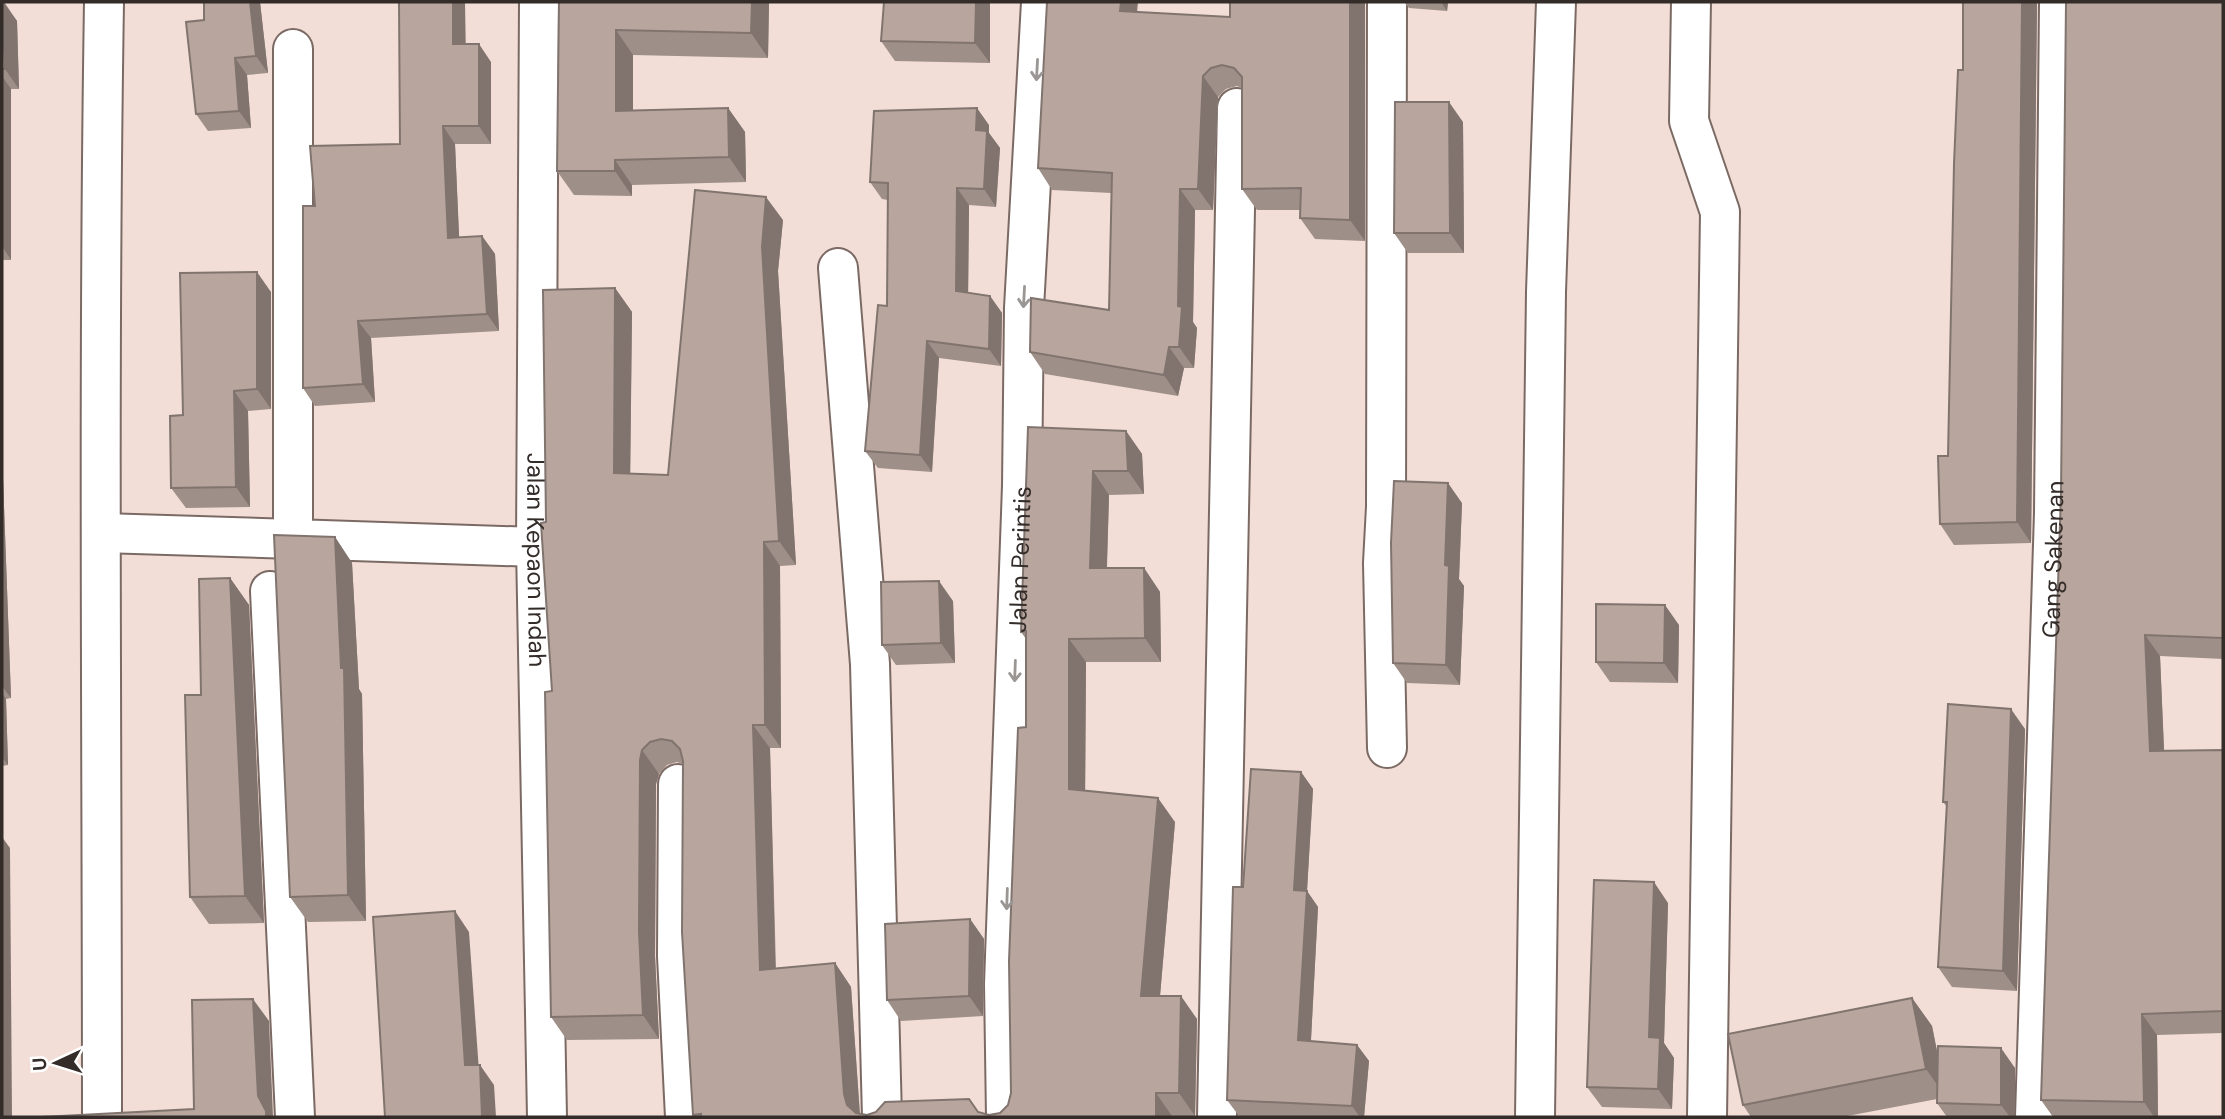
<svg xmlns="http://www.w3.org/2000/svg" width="2225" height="1119" font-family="'DM Sans',sans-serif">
	<rect width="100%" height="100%" fill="#f2ded7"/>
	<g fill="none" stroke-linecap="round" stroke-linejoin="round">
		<defs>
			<g id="street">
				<path id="s1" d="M539,2L536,547L547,1117"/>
				<path d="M1387,2L1386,507L1383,563L1387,748"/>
				<path d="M1691,2L1689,121L1720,212L1707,1117"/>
				<path d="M293,49V539L536,547"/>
				<path d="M838,268L870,664L882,1117"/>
				<path d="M102,533L293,539"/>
				<path d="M270,591L295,1117"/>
				<path d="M678,784L677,956L685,1117"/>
				<path d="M102,1117C102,745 98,374 104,2"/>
				<path id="s2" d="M1006,1117L1004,984L1022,486L1024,308L1041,2"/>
				<path d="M1217,1117L1237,108"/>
				<path d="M1535,1117L1546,292L1556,2"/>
				<path id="s3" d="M2035,1117L2054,513L2059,2"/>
			</g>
		</defs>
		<!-- street casing -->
		<use href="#street" stroke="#7b6a64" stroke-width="42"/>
		<!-- street -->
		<use href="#street" stroke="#fff" stroke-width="38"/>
	</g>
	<!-- wall -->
	<g fill="#9e8f88">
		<path d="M2,2L17,21L19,89H11V260H2Z"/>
		<path d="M204,2H260L268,73L247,75L251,128L208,131L196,114L204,20Z"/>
		<path d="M559,2H769L768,58L633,55V110L728,108L745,132L746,182L632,185V196L574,195L557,171Z"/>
		<path d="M990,2V63L895,61L881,41Z"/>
		<path d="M1230,2H1365V241L1315,239L1300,218V210H1257L1242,189V88L1237,86L1226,89L1218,97L1213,210H1195L1193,322L1197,328L1194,368H1184L1178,396L1045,374L1030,352L1109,310L1111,193L1052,190L1038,168L1137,12L1230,17Z"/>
		<path d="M1404,2H1448L1447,11L1409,8Z"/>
		<path d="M1963,2H2037L2031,543L1954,545L1940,524L1948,456L1963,70Z"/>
		<path d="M2223,2V659L2160,656L2164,751L2223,750V1033L2157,1035L2158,1117H2053L2041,1100L2061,493Z"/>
		<path d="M466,44L491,62V144H455L459,238L482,236L495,254L499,331L371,338L375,402L315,406L303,388L400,144Z"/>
		<path d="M1463,122L1464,253H1408L1394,233Z"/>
		<path d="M989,125V133L1000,148L996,207L969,205L968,293L990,296L1002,313L1001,366L939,358L932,472L878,468L865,451L887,306L888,200L882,199L870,182Z"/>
		<path d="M783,220L778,271L796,565L780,566L781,748H770L776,968L835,963L851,987L860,1114L867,1115L978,1112L989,1115L1000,1113L1008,1105L1011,1093L1026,727V639L1021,632L1028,427L1126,431L1142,454L1144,494L1109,495L1107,568H1144L1160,592L1161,662H1086L1085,791L1175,822L1160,996L1197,1019L1195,1116H1172V1117H695L693,1115L683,764L677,762L667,765L659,774L656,784L655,956L659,1039L567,1040L551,1017L552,691L546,522L615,288L632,312L630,473L668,475Z"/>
		<path d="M271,292V409L248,411L250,507L186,508L171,488L183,415Z"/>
		<path d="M2,451L11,698L6,699L8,765L2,766Z"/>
		<path d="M1462,503L1459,579L1464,586L1460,685L1407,683L1393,663Z"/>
		<path d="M335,537L352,563L359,689L362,694L366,921L308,922L290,897Z"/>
		<path d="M230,578L249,605L264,923L209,924L190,897L201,695Z"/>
		<path d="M953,601L955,663L896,665L882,645Z"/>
		<path d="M1679,625L1678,683L1610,682L1596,662Z"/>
		<path d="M2025,729L2017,991L1952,987L1938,967L1947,807L1943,802Z"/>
		<path d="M1301,772L1313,789L1307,891L1318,907L1311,1041L1357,1045L1369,1061L1364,1117L1239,1116L1227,1100L1243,887Z"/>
		<path d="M1668,903L1664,1043L1674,1058L1672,1109L1602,1107L1587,1087Z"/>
		<path d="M970,919L984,939L983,1016L901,1021L887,1000Z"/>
		<path d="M1912,998L1932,1026L1938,1056L2015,1068V1117H1947L1937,1103V1099L1842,1117H1751L1743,1105Z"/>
	</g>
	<!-- shaded-wall -->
	<g fill="#81746f">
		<path d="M2,2H4L17,21L19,89L5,69Z"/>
		<path d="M250,2H260L268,73L256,56Z"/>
		<path d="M453,2H465L466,61L453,44Z"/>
		<path d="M752,2H769L768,58L751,33Z"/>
		<path d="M976,2H990V63L975,43Z"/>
		<path d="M1121,2H1138L1135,33L1120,11Z"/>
		<path d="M1350,2H1365V241L1350,220Z"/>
		<path d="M1441,2H1448L1447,11Z"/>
		<path d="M2022,2H2037L2031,543L2017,522Z"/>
		<path d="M616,30L633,55V135L616,111Z"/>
		<path d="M479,44L491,62V144L479,126Z"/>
		<path d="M235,58L247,75L251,128L239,111Z"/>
		<path d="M2,76L11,89V260L2,246Z"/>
		<path d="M1203,76L1218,97L1213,210L1198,189Z"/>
		<path d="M1449,102L1463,122L1464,253L1450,233Z"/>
		<path d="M728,108L745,132L746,182L729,157Z"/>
		<path d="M977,108L989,125V133L1000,148L996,207L984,189L976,130Z"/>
		<path d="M443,126L455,144L460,256L448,238Z"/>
		<path d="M615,160L632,185V196L615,171Z"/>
		<path d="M957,188L969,205L968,308L956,291Z"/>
		<path d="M1180,189L1195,210L1193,322L1197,328L1194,368L1179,347L1178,306Z"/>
		<path d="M766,197L783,220L778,271L796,565L779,541L762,247Z"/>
		<path d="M482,236L495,254L499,331L487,314Z"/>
		<path d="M257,272L271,292V409L257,389Z"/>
		<path d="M615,288L632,312L630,496L614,473Z"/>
		<path d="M990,296L1002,313L1001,366L989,349Z"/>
		<path d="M358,321L371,338L375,402L363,384Z"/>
		<path d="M927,341L939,358L932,472L920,455Z"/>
		<path d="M1169,347L1184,368L1178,396L1164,375Z"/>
		<path d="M234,391L248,411L250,507L236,487Z"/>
		<path d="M1126,431L1142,454L1144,494L1128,471Z"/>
		<path d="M2,451L11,698L2,686Z"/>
		<path d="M1093,471L1109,495L1106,592L1090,568Z"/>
		<path d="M1448,483L1462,503L1459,579L1464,586L1460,685L1446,665L1445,565Z"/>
		<path d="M335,537L352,563L359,689L362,694L366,921L348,895L341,668Z"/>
		<path d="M764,542L780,566L781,748L765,725Z"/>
		<path d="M1144,568L1160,592L1161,662L1145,638Z"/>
		<path d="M230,578L249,605L264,923L245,896Z"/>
		<path d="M939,581L953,601L955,663L941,643Z"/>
		<path d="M1665,605L1679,625L1678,683L1664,663Z"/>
		<path d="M2145,635L2160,656L2165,772L2150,751Z"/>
		<path d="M1069,639L1086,662L1085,813L1069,789Z"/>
		<path d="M2,693L6,699L8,765L2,757Z"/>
		<path d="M2011,709L2025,729L2017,991L2003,971Z"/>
		<path d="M753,725L770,748L776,993L760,970Z"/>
		<path d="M642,750L659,774L656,784L655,956L659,1039L643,1015L639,932L640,760Z"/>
		<path d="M1301,772L1313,789L1306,907L1294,890Z"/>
		<path d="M1158,798L1175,822L1158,1019L1141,996Z"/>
		<path d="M2,837L10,848L12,1117H2Z"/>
		<path d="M1654,882L1668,903L1664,1043L1674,1058L1672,1109L1658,1089L1649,1037Z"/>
		<path d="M1307,891L1318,907L1310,1057L1298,1040Z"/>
		<path d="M455,911L469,932L480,1085L465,1065Z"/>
		<path d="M970,919L984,939L983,1016L969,996Z"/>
		<path d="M835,963L851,987L860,1117L847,1105L844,1094Z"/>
		<path d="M1181,996L1197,1019L1195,1116L1179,1093Z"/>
		<path d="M1912,998L1932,1026L1946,1097L1926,1069Z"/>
		<path d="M253,999L269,1021L273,1117H266L258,1096Z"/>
		<path d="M2142,1014L2157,1035L2158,1117H2154L2144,1102Z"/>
		<path d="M1357,1045L1369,1061L1364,1117H1360L1352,1106Z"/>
		<path d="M2001,1048L2015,1068V1117H2010L2001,1105Z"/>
		<path d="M480,1065L494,1085L496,1117H482Z"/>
		<path d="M1156,1093L1172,1116V1117H1156Z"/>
	</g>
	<!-- building -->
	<g fill="#b8a69e" stroke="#81746f" stroke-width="2">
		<path d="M2,2L5,69H2Z"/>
		<path d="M204,2H250L256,56L235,58L239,111L196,114L186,22L204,20Z"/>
		<path d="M399,2H453V44H479V126H443L448,238L482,236L487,314L358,321L363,384L303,388V206H315L310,146L400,144Z"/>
		<path d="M559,2H752L751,33L616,30V111L728,108L729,157L615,160V171H557Z"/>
		<path d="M884,2H976L975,43L881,41Z"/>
		<path d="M1047,2H1121L1120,11L1230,17V2H1350V220L1300,218L1301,188L1242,189V77L1234,68L1222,65L1211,68L1203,76L1198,189H1180L1178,306L1182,307L1179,347H1169L1164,375L1030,352L1031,298L1109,310L1112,173L1038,168Z"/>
		<path d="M1963,2H2022L2017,522L1940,524L1938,456H1948L1954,164L1958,70H1963Z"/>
		<path d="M2066,2H2223V638L2145,635L2150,751L2223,750V1011L2142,1014L2144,1102L2041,1100L2061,493Z"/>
		<path d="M1395,102H1449L1450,233H1394Z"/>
		<path d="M977,108L976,130L987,131L984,189L957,188L956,291L990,296L989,349L927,341L920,455L865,451L878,305L887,306L888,183L870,182L874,111Z"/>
		<path d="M695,190L766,197L762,247L779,541L764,542L765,725H753L760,970L835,963L844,1094L847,1105L856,1113L867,1115L876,1112L885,1102L969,1099L978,1112L989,1115L1000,1113L1008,1105L1011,1093L1009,961L1018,728L1026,727V631L1021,632L1028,427L1126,431L1128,471H1093L1090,568H1144L1145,638L1069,639V789L1158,798L1141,996H1181L1179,1093H1156V1117H701V1114L693,1115L682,932L683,761L680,749L672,741L661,739L650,742L642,750L640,760L639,932L643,1015L551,1017L545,692L552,691L541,523L546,522L543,290L615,288L614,473L668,475Z"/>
		<path d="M257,272V389L234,391L236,487L171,488L170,416L183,415L180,273Z"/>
		<path d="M1394,481L1448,483L1445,565L1449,566L1446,665L1393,663L1391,543Z"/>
		<path d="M274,535L335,537L341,668H344L348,895L290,897Z"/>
		<path d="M230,578L245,896L190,897L185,695H201L199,579Z"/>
		<path d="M939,581L941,643L882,645L881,582Z"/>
		<path d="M1596,604L1665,605L1664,663L1596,662Z"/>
		<path d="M1948,704L2011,709L2003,971L1938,967L1947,802H1943Z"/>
		<path d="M1251,769L1301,772L1294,890L1307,891L1298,1040L1357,1045L1352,1106L1227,1100L1233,887H1243Z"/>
		<path d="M1594,880L1654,882L1649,1037L1660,1038L1658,1089L1587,1087Z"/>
		<path d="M455,911L465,1065H480L482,1117H385L373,917Z"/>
		<path d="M970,919L969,996L887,1000L885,924Z"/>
		<path d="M1912,998L1926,1069L1743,1105L1728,1034Z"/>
		<path d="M253,999L258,1096L266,1111V1117H41L194,1109L192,1000Z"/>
		<path d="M1938,1046L2001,1048V1105L1937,1103Z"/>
	</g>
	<!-- one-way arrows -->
	<defs><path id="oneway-shaft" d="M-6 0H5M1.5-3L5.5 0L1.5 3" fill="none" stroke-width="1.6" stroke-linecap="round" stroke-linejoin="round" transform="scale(1.75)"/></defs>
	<g stroke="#999694">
		<use href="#oneway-shaft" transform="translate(1037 70) rotate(93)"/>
		<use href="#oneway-shaft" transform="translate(1024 297) rotate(93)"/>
		<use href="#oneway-shaft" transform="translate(1015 671) rotate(92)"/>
		<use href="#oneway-shaft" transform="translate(1007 899) rotate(92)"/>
	</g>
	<g text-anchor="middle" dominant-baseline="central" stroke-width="7" stroke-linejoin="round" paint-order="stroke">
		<!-- street labels -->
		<g font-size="24" fill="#332c29" stroke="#fff">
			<text stroke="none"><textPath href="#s2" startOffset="558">Jalan Perintis</textPath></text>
			<text stroke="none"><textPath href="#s1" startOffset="558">Jalan Kepaon Indah</textPath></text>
			<text stroke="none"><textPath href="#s3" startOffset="558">Gang Sakenan</textPath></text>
		</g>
	</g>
	<!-- border -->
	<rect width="2225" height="1119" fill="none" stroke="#332c29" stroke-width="7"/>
	<!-- north arrow -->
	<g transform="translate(56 1063) rotate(266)" stroke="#ffffff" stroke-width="5" paint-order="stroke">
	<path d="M0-5L12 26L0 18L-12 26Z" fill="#332c29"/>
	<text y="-10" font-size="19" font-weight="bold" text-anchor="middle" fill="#332c29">U</text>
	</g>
</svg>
